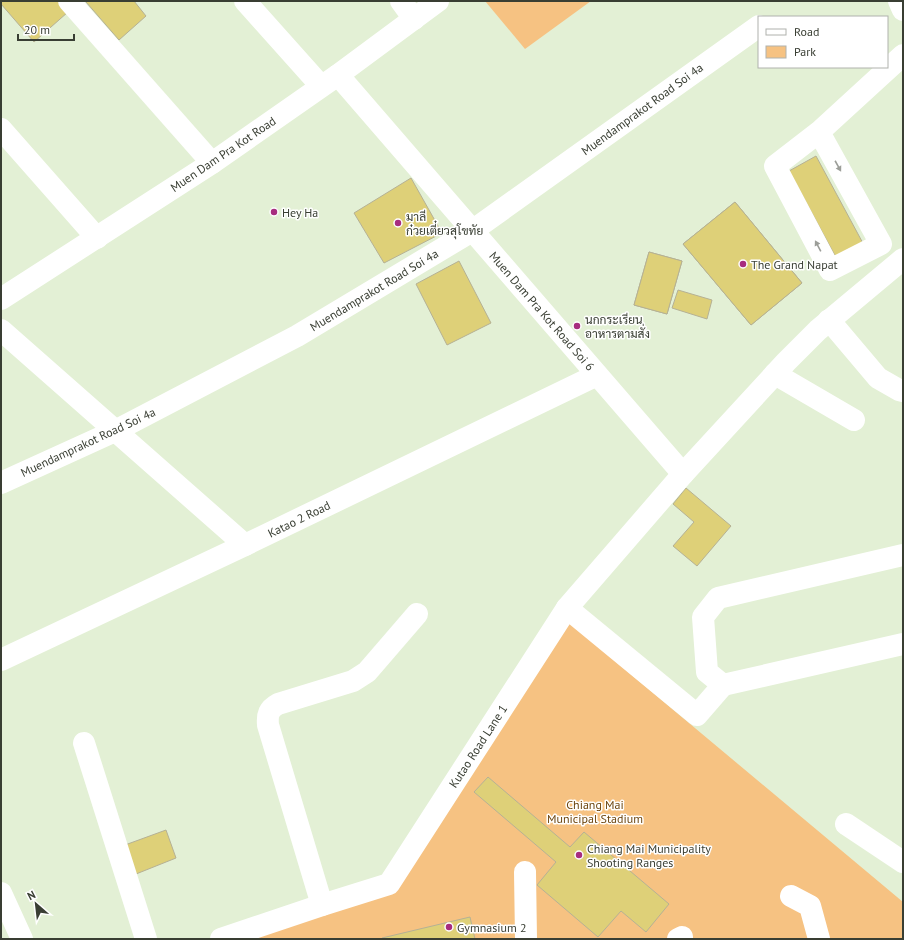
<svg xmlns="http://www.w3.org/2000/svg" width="904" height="940" font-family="'PT Sans',Sarabun,sans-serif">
	<rect width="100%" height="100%" fill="#e3f0d5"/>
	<!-- green -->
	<g fill="#f6c282">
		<path d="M485,1H591L525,49Z"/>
		<path d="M567,621L903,902V939H251L392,890Z"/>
	</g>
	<!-- building -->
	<g fill="#ded078" stroke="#b5b195">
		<path d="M1,1H59L68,12L34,42L1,4Z"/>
		<path d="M88,1H134L146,16L119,40L86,2Z"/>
		<path d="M816,156L865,247L838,261L789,171Z"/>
		<path d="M411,178L442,233L384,263L354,213Z"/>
		<path d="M735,202L802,283L751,325L683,244Z"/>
		<path d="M735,202L802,283L751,325L683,244Z"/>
		<path d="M649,252L682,261L667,314L634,305Z"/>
		<path d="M649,252L682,261L667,314L634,305Z"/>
		<path d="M459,261L491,323L447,345L416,284Z"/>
		<path d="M678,290L712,300L707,319L672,308Z"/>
		<path d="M686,488L731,526L697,566L673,546L694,522L673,504Z"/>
		<path d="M488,777L570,847L584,832L669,904L646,932L621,911L598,937L537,885L556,862L474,792Z"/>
		<path d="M166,830L176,858L136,874L125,845Z"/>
		<path d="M470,917L475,939H383L382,938Z"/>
	</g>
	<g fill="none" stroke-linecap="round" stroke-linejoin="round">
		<!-- minor -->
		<g stroke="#fff" stroke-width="22">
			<path d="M69,1L212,163"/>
			<path d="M245,1L321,86"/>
			<path d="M401,1L414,19"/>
			<path d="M899,1L903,10"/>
			<path d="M338,75L683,474"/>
			<path d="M1,129L97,238"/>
			<path d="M819,132L881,244L830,270L775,166L819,132L903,55"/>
			<path d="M1,299L212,163L338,75L438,1"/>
			<path d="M829,320L878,378L899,390L903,391"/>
			<path d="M1,330L245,545"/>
			<path d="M775,374L854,420"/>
			<path d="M1,483L115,431L297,336L472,231L759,26"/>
			<path d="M903,555L718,598L703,617L707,672L723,685L903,644"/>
			<path d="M567,608L697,715L723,685"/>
			<path d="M1,660L245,545L597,375"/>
			<path d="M84,743L146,939"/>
			<path d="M846,824L903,862"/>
			<path d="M525,872L526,939"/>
			<path d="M1,893L22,939"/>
			<path d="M791,896L810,906L819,939"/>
			<path d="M322,905L268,725C267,714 269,709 278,704L353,681L367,672L417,614"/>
			<path d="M221,939L322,905L389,884L567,608L683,474L786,362L818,330L903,259"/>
			<path d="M678,939L682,937"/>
		</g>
	</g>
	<!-- one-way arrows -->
	<defs><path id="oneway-solid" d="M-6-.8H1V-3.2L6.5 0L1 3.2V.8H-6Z"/></defs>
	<g fill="#9c9e99">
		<use href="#oneway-solid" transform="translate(838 166) rotate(61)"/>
		<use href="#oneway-solid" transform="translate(818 246) rotate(-118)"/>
	</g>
	<!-- markers -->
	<g fill="#a72c7f" stroke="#fff" stroke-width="1.5">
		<circle cx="274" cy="212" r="4"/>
		<circle cx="398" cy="223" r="4"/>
		<circle cx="743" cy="264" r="4"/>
		<circle cx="577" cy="326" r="4"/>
		<circle cx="579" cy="855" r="4"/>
		<circle cx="449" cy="927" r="4"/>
	</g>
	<g text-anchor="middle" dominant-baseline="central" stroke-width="3" stroke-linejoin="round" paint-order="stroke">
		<!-- street labels -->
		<g font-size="12" fill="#393e33" stroke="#fff">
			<text transform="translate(642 109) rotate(-36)">Muendamprakot Road Soi 4a</text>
			<text transform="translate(223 154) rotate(-34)">Muen Dam Pra Kot Road</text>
			<text transform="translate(374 290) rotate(-31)">Muendamprakot Road Soi 4a</text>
			<text transform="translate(542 311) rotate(49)">Muen Dam Pra Kot Road Soi 6</text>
			<text transform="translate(88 442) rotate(-25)">Muendamprakot Road Soi 4a</text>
			<text transform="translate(299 519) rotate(-26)">Katao 2 Road</text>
			<text transform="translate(478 746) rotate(-57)">Kutao Road Lane 1</text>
		</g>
		<!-- poi labels -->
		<g font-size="12" fill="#393e33" stroke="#fff" text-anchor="start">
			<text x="282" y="212">Hey Ha</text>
			<text x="406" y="216">มาลี<tspan x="406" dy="14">ก๋วยเตี๋ยวสุโขทัย</tspan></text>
			<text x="751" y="264">The Grand Napat</text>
			<text x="585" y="319">นกกระเรียน<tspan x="585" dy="14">อาหารตามสั่ง</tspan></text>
			<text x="587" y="848">Chiang Mai Municipality<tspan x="587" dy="14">Shooting Ranges</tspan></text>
			<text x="457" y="927">Gymnasium 2</text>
		</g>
		<!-- park labels -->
		<g font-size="12" fill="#6c4610" stroke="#fff">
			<text x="595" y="804">Chiang Mai<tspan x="595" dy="14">Municipal Stadium</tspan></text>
		</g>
	</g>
	<!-- border -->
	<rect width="904" height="940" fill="none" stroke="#393e33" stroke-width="4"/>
	<!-- legend -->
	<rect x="758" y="16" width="130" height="52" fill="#ffffff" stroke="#b0b2ad"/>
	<rect x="766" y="29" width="20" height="6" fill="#ffffff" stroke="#b0b2ad"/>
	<text x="794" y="36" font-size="12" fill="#393e33">Road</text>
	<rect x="766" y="46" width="20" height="12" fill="#f6c282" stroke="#b0b2ad"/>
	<text x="794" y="56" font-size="12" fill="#393e33">Park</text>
	<!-- north arrow -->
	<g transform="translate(36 904) rotate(332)" stroke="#ffffff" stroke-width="3" paint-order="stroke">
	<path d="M0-3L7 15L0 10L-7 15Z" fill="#393e33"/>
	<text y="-6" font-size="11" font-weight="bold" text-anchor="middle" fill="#393e33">N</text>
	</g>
	<!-- scale -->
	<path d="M18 34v6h56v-6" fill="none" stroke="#393e33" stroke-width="2"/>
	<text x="24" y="34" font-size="12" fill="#393e33" stroke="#ffffff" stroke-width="3" paint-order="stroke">20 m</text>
</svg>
